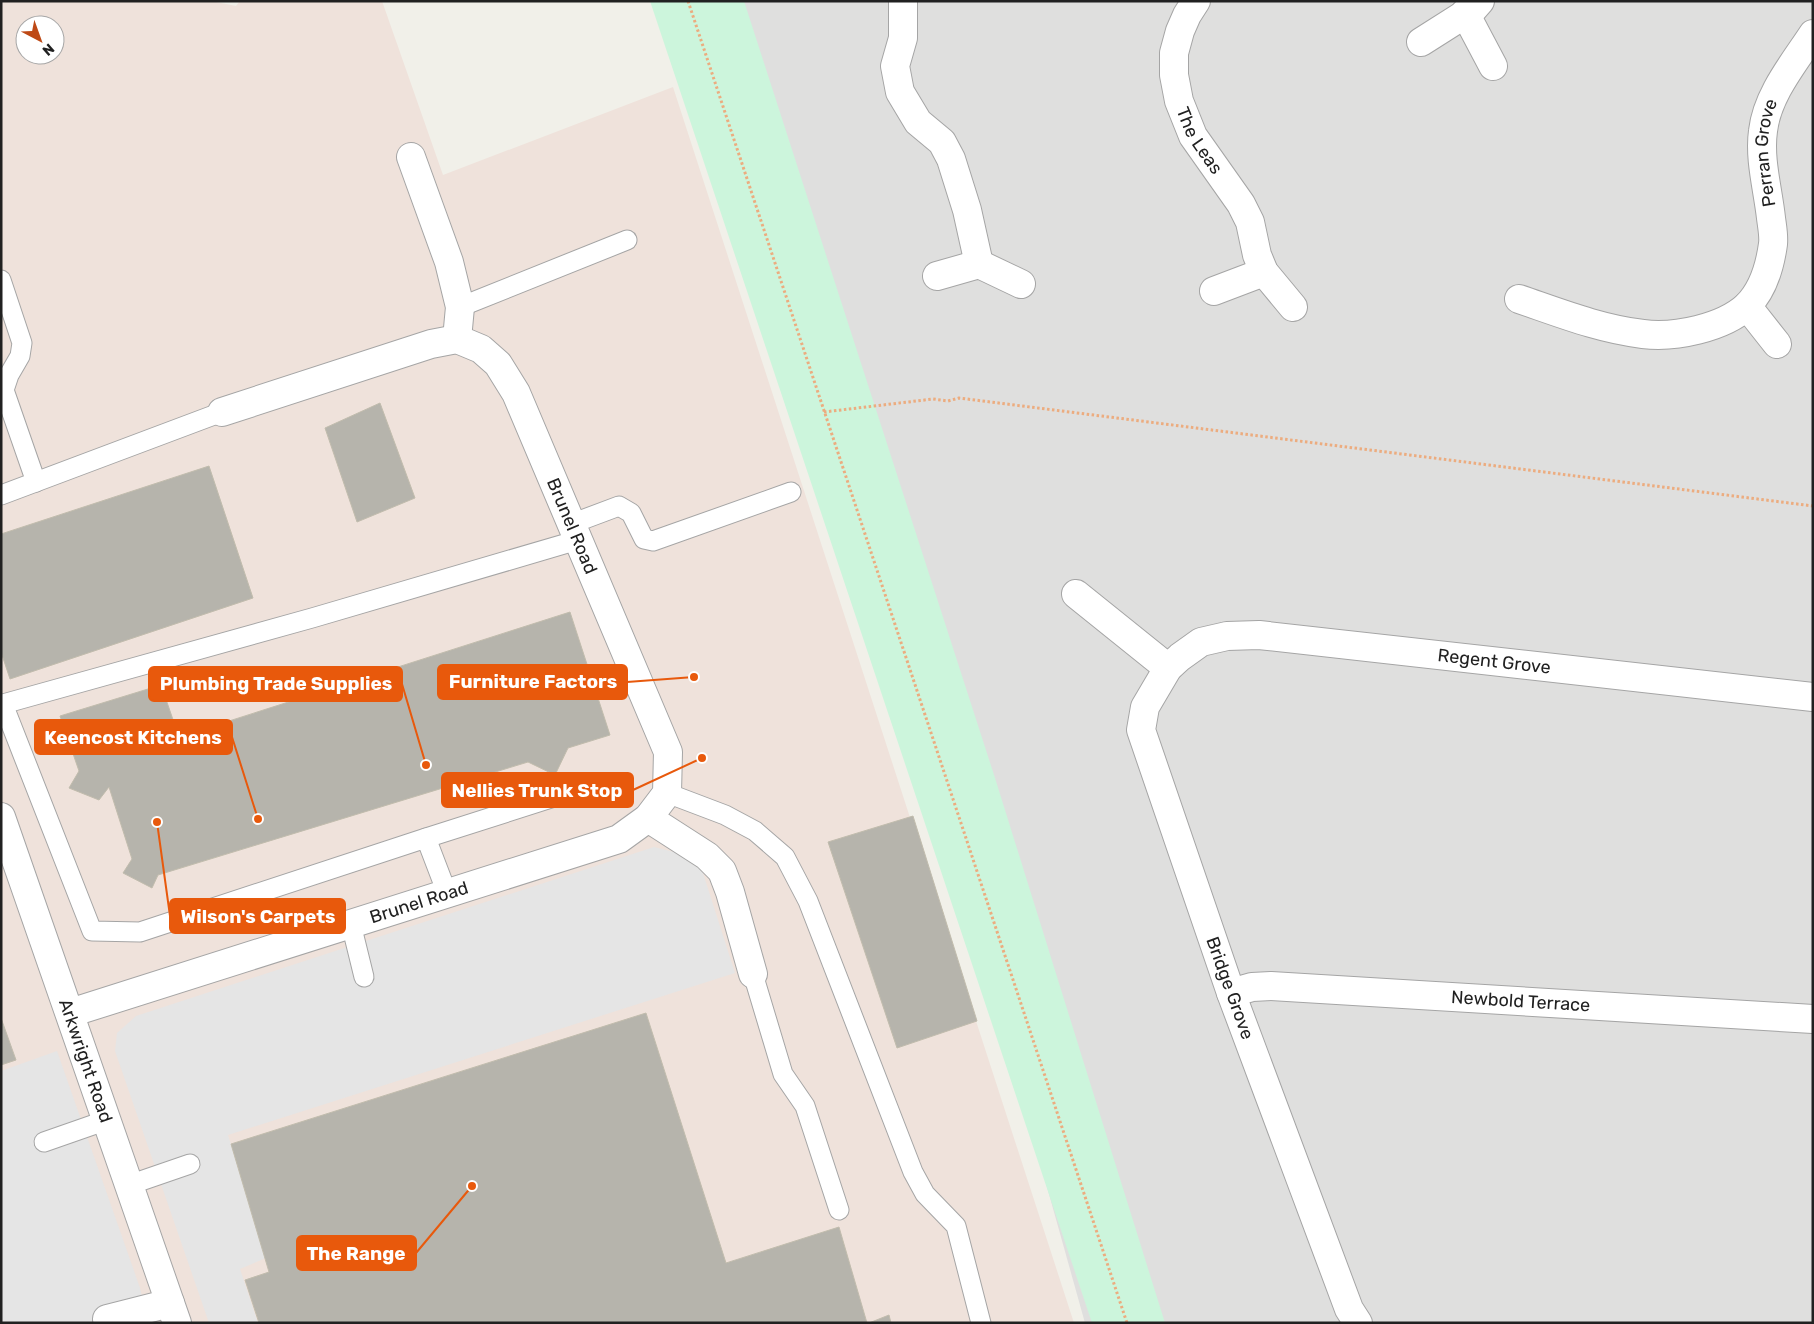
<svg xmlns="http://www.w3.org/2000/svg" width="1814" height="1324" font-family="Rubik,sans-serif">
	<rect width="100%" height="100%" fill="#f1f0e9"/>
	<!-- residential -->
	<path fill="#dfdfde" d="M688,1H1813V1323H1085L864,532Z"/>
	<!-- commercial -->
	<path fill="#efe2db" fill-rule="evenodd" d="M1,1H211L236,6L240,1H382L443,175L673,87L1074,1323H1ZM25,25H55V55H25Z"/>
	<!-- park -->
	<path fill="#ccf5dc" d="M650,1H744L995,778L1165,1323H1092Z"/>
	<!-- parking -->
	<g fill="#e5e5e5">
		<path d="M654,847L674,852L702,870L735,973L228,1135L266,1258L240,1269L258,1323H209L115,1051L117,1033L136,1016Z"/>
		<path d="M57,1051L140,1288L148,1323H1V1071Z"/>
	</g>
	<!-- building -->
	<g fill="#b6b4ac" stroke="#c1bcad">
		<path d="M380,403L415,498L357,522L325,428Z"/>
		<path d="M209,466L253,598L10,679L1,652V534Z"/>
		<path d="M570,612L610,735L568,748L555,775L528,762L158,875L152,888L123,873L132,859L109,787L99,800L69,788L79,771L60,716L161,685L179,737Z"/>
		<path d="M913,816L977,1021L897,1048L828,842Z"/>
		<path d="M646,1013L726,1263L839,1227L867,1323H259L245,1280L269,1272L231,1144Z"/>
		<path d="M1,1018L16,1060L1,1065Z"/>
		<path d="M889,1315L891,1323H869Z"/>
	</g>
	<g fill="none" stroke-linecap="round" stroke-linejoin="round">
		<defs>
			<g id="lane">
				<path d="M1,280L22,343L20,356L9,375L4,390L36,482"/>
				<path d="M460,307L627,240"/>
				<path d="M1,495L222,412"/>
				<path d="M571,524L619,506L631,513L644,539L653,541L791,492"/>
				<path d="M667,793L725,815L755,831L785,857L808,901L913,1172L925,1194L956,1226L981,1323"/>
				<path d="M426,838L595,784"/>
				<path d="M447,893L426,838L140,932L92,931L3,704L312,618L578,540"/>
				<path d="M351,924L364,977"/>
				<path d="M753,974L783,1074L805,1106L839,1210"/>
				<path d="M44,1142L107,1120"/>
				<path d="M129,1185L190,1164"/>
			</g>
			<g id="street">
				<path d="M903,1V38L895,66L900,92L918,122L942,142L951,159L967,210L979,264"/>
				<path id="s1" d="M1196,1L1187,15L1180,31L1174,53V75L1179,101L1193,136L1241,204L1250,222L1257,255L1264,272L1293,307"/>
				<path d="M1465,13L1493,66"/>
				<path d="M1421,42L1473,9L1480,1"/>
				<path d="M411,157L449,262L460,307L457,339"/>
				<path d="M937,276L979,264L1021,284"/>
				<path d="M1214,291L1264,272"/>
				<path id="s2" d="M1519,299C1560,313 1600,329 1643,334C1675,338 1723,328 1747,306C1763,290 1770,266 1773,244C1774,236 1772,226 1771,218C1768,190 1759,159 1763,131C1767,95 1794,63 1813,34"/>
				<path d="M1747,306L1777,344"/>
				<path d="M1076,594L1168,668"/>
				<path id="s3" d="M1,817L177,1323"/>
				<path d="M648,818L707,856L722,871L730,892L753,974"/>
				<path id="s4" d="M1231,993L1252,987L1271,986L1813,1019"/>
				<path id="s5" d="M70,1013L619,839L648,818L667,793L668,752L516,393L498,364L481,349L457,339L431,344L222,412"/>
				<path d="M107,1319L170,1303"/>
				<path id="s6" d="M1358,1323L1349,1309L1231,993L1141,730L1145,707L1168,668L1180,657L1201,642L1227,636L1259,635L1813,697"/>
			</g>
		</defs>
		<!-- lane casing -->
		<use href="#lane" stroke="#a5a5a5" stroke-width="21"/>
		<!-- street casing -->
		<use href="#street" stroke="#a5a5a5" stroke-width="30"/>
		<!-- path -->
		<g stroke="#ecac7f" stroke-width="3" stroke-dasharray="2.5 2.5" stroke-linecap="butt">
			<path d="M688,1L1127,1323"/>
			<path d="M824,412L933,399L948,401L959,398L1813,506"/>
		</g>
		<!-- lane -->
		<use href="#lane" stroke="#fff" stroke-width="19"/>
		<!-- street -->
		<use href="#street" stroke="#fff" stroke-width="28"/>
	</g>
	<g text-anchor="middle" dominant-baseline="central" stroke-width="4.5" stroke-linejoin="round" paint-order="stroke">
		<!-- street labels -->
		<g font-size="18" fill="#212121" stroke="#fff">
			<text stroke="none"><textPath href="#s1" startOffset="150">The Leas</textPath></text>
			<text stroke="none"><textPath href="#s2" startOffset="400">Perran Grove</textPath></text>
			<text transform="translate(572 526) rotate(67)">Brunel Road</text>
			<text stroke="none"><textPath href="#s6" startOffset="1038">Regent Grove</textPath></text>
			<text stroke="none"><textPath href="#s5" startOffset="366">Brunel Road</textPath></text>
			<text transform="translate(1230 988) rotate(70)">Bridge Grove</text>
			<text stroke="none"><textPath href="#s4" startOffset="291">Newbold Terrace</textPath></text>
			<text stroke="none"><textPath href="#s3" startOffset="258">Arkwright Road</textPath></text>
		</g>
	</g>
	<!-- callouts -->
	<path fill="none" stroke="#e8590c" stroke-width="2" d="M694 677L627 682M426 765L402 684M258 819L232 737M702 758L633 790M157 822L170 916M472 1186L416 1253"/>
	<g fill="#e8590c" stroke="#fff" stroke-width="2">
		<circle cx="694" cy="677" r="5"/>
		<circle cx="426" cy="765" r="5"/>
		<circle cx="258" cy="819" r="5"/>
		<circle cx="702" cy="758" r="5"/>
		<circle cx="157" cy="822" r="5"/>
		<circle cx="472" cy="1186" r="5"/>
	</g>
	<g fill="#e8590c" stroke="#e8590c" stroke-width="2">
		<rect x="438" y="665" width="189" height="34" rx="5"/>
		<rect x="149" y="667" width="253" height="34" rx="5"/>
		<rect x="35" y="720" width="197" height="34" rx="5"/>
		<rect x="442" y="773" width="191" height="34" rx="5"/>
		<rect x="170" y="899" width="175" height="34" rx="5"/>
		<rect x="297" y="1236" width="119" height="34" rx="5"/>
	</g>
	<g font-size="19" text-anchor="middle" font-weight="bold" fill="#fff">
		<text x="533" y="688">Furniture Factors</text>
		<text x="276" y="690">Plumbing Trade Supplies</text>
		<text x="133" y="744">Keencost Kitchens</text>
		<text x="537" y="797">Nellies Trunk Stop</text>
		<text x="258" y="923">Wilson's Carpets</text>
		<text x="356" y="1260">The Range</text>
	</g>
	<!-- border -->
	<rect width="1814" height="1324" fill="none" stroke="#212121" stroke-width="5"/>
	<!-- north arrow -->
	<g transform="translate(40 40) rotate(139)"><circle r="24" fill="#ffffff" stroke="#a6a6a6"/>
	<path d="M0-4L9 19L0 12L-9 19Z" fill="#be4915"/>
	<text y="-8" font-size="14" font-weight="bold" text-anchor="middle" fill="#212121">N</text>
	</g>
</svg>
